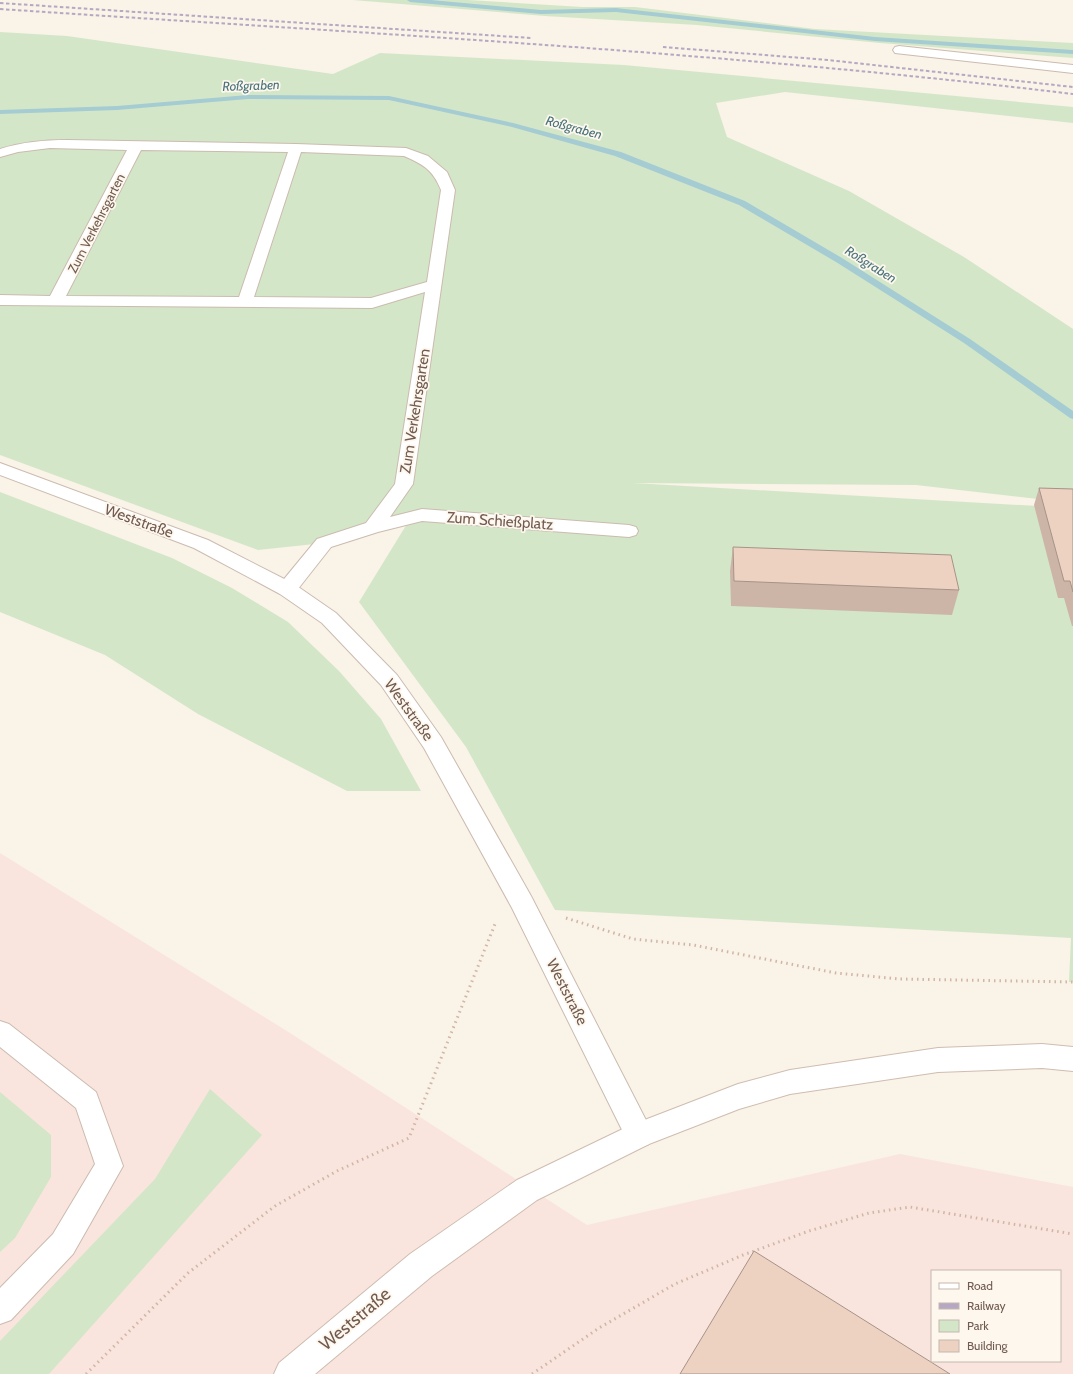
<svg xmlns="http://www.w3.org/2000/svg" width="1073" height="1374" font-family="Cabin,sans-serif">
	<rect width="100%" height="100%" fill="#faf3e8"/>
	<!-- commercial -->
	<path fill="#f9e5dd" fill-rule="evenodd" d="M0,853L290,1033L587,1225L900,1154L1073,1187V1374H0ZM932,1271H1060V1361H932Z"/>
	<!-- green -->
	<g fill="#d4e6c8">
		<path d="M353,0H468L582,7H635L815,29L1073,43V58L880,43L697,25L545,16Z"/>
		<path d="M0,32L67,36L333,74L380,53L624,65L1073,107V123L785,92L716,103L727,137L849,191L964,257L1073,329V503L916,485L633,483L1073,508V982H1069L1071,938L555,910L466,747L359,602L410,519L324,543L258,550L0,455Z"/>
		<path d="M0,492L172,558L232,588L288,622L339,671L381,719L421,791H347L198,714L105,655L0,612Z"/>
		<path d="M210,1089L262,1135L49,1374H0V1341L155,1179Z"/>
		<path d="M0,1092L51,1135V1177L15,1238L0,1252Z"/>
	</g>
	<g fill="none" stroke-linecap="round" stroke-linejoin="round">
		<!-- stream -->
		<g fill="#a5ccd2" fill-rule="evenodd">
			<path d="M407,0H431L541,10L616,8L875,37L1073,50V54L875,41L616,12L541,14L410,2Z"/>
			<path d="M248,95L389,96L513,123L621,152L745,201L842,258L970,339L1073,411V419L1070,418L964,343L836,262L739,205L615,156L512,127L389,100L248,99L117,110L0,114V110L117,106Z"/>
		</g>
		<defs>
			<g id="lane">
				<path d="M899,46L1073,65V73L895,53L893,50L895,47Z"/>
				<path d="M67,140L296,144L406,148L428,156L447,172L455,190L413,484L390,517L422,509L629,525L636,527L638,531L636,535L629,537L422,521L378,532L331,547L294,594L287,595L280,594L277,589L280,584L317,539L366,523L395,484L425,292L372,308L0,305V295L50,296L127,150L50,148L18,152L0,157V149C22,142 44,140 67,140ZM141,150L288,152L239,297L66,296ZM301,152L404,156C423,164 433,170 441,190L427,282L371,298L254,297Z"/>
				<path d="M0,1021L9,1024L96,1092L123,1166L73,1254L11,1320L0,1324V1288L53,1234L95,1164L76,1108L0,1047Z"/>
			</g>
			<path id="street" d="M0,463L208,540L294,584L336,613L397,675L441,737L531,896L649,1126L653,1135L649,1144L639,1148L629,1144L512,908L424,748L381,685L322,623L280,594L194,548L0,475Z"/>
			<path id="secondary" d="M1042,1044L1073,1047V1071L1042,1068L938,1072L790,1094L739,1109L649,1144L537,1200L432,1276L315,1374H274L279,1363L410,1254L517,1180L629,1126L738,1084L790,1070L938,1048Z"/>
		</defs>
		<!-- lane casing -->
		<use href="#lane" stroke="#cbbbaf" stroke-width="2"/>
		<!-- street casing -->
		<use href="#street" stroke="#cbbbaf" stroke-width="2"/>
		<!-- secondary casing -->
		<use href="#secondary" stroke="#cfbdb0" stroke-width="2"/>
		<!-- path -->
		<g stroke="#d1b6a5" stroke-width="3" stroke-dasharray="1.5 4" stroke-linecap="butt">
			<path d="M566,918L633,939L693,945L836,973L900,979L1073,982"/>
			<path d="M86,1374L188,1273L275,1206L337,1171L409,1138L495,924"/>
			<path d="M532,1374L599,1328L675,1284L743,1255L809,1231L869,1213L910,1207L1073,1234"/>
		</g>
		<!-- lane -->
		<use href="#lane" fill="#fff" fill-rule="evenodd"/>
		<!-- street -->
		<use href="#street" fill="#fff" fill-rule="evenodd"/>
		<!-- secondary -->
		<use href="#secondary" fill="#fff" fill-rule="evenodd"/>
		<!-- rail -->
		<g stroke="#b6a7c3" stroke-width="2" stroke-dasharray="3.5 2.5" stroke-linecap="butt">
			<path d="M0,3L531,38"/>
			<path d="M0,9C358,33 717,51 1073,94"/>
			<path d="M663,47L828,60L1073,87"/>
		</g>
	</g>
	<!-- wall -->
	<g fill="#ccb5a7">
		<path d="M1039,488L1073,489V626H1072L1064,598H1058L1034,505Z"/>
		<path d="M733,547L959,590L952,615L731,606L730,571Z"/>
	</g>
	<!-- building -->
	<g fill="#edd2c2" stroke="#a69388">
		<path d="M1039,488L1073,489V592L1070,581H1064Z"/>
		<path d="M733,547L951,555L959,590L734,581Z"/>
		<path d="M754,1251L950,1374H680Z"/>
	</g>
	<g text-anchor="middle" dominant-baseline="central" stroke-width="3.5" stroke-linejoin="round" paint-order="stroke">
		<!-- far-water labels -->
		<g font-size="13" font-style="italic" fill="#47737b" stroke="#fdf7ee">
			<text transform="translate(251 85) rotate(-2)">Roßgraben</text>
			<text transform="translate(574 127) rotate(15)">Roßgraben</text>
			<text transform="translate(871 264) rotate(32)">Roßgraben</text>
		</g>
		<!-- far-street labels -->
		<g font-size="13" fill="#715a4f" stroke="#fdf7ee">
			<text transform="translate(96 223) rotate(-63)">Zum Verkehrsgarten</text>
		</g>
		<!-- street labels -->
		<g font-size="15" fill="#715a4f" stroke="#fdf7ee">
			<text transform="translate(415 411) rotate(-81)">Zum Verkehrsgarten</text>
			<text transform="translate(139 521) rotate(20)">Weststraße</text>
			<text transform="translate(500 521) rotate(4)">Zum Schießplatz</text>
			<text transform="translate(409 710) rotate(54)">Weststraße</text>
			<text transform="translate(567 992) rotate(63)">Weststraße</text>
		</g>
		<!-- near-street labels -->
		<g font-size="18" fill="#715a4f" stroke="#fdf7ee">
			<text transform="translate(355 1319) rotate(-40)">Weststraße</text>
		</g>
	</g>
	<!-- legend -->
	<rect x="931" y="1270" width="130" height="92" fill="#fdf7ee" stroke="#c5b8ae"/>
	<rect x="939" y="1283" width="20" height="6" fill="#ffffff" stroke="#c5b8ae"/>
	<text x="967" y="1290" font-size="12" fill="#715a4f">Road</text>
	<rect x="939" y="1303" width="20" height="6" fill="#b6a7c3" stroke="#c5b8ae"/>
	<text x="967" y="1310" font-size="12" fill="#715a4f">Railway</text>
	<rect x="939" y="1320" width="20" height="12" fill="#d4e6c8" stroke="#c5b8ae"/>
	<text x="967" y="1330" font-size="12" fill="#715a4f">Park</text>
	<rect x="939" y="1340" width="20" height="12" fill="#edd2c2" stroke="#c5b8ae"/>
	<text x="967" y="1350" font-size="12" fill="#715a4f">Building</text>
</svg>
